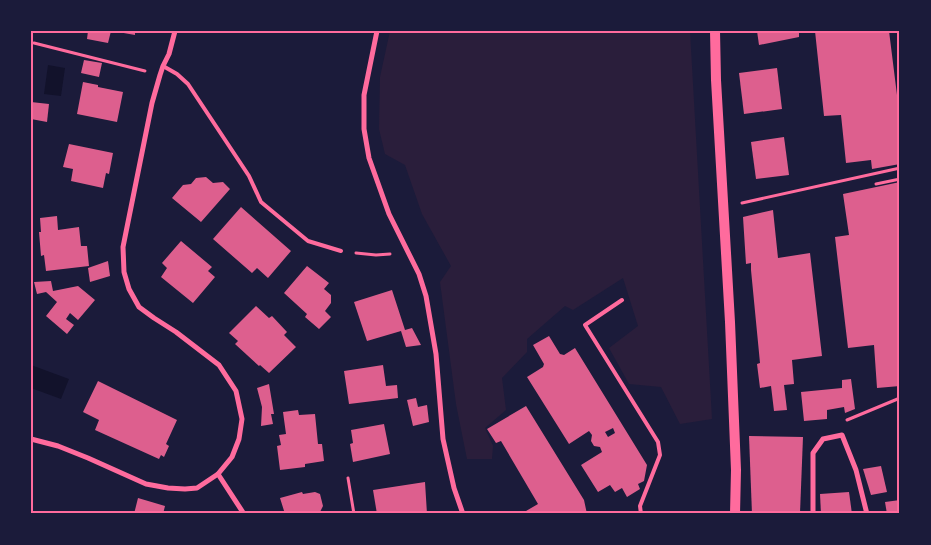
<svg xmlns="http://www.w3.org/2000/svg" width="931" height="545" font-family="Lora,serif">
	<rect width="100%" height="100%" fill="#1b1b3a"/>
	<!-- green -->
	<path fill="#2a1e3b" d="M390,31H690L712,419L680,424L661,387L629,384L609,348L638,326L623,278L573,310L565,306L527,339V352L502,378L506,410L485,428L493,446L492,459H467L456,404L440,282L451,266L422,214L405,165L385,154L379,129L380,77Z"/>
	<!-- water -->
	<g fill="#12122b">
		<path d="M48,65L65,68L61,96L44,94Z"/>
		<path d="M31,365L69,379L61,399L31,388Z"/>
	</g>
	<!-- building -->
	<g fill="#dd5f8e" fill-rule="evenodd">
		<path d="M88,31H111L108,43L87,39Z"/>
		<path d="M118,31H135V35L118,32Z"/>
		<path d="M757,31H799V37L759,45Z"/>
		<path d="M815,31H889L900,119V164L872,169L871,160L846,163L841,115L824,116Z"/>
		<path d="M84,60L102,63L99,77L81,73Z"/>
		<path d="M777,68L782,109L744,114L739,73Z"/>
		<path d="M83,82L98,85V87L123,92L117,122L77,114Z"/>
		<path d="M31,102L49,104L47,122L31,119Z"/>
		<path d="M784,137L789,175L756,179L751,142Z"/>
		<path d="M69,144L113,153L109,174L106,173L103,188L71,181L73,169L63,167Z"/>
		<path d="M206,177L213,183L223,182L230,189L201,222L172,198L183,185L191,184L196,178Z"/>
		<path d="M900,182V386L877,388L874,345L848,348L835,237L849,235L843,194Z"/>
		<path d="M241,207L291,251L268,278L257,268L252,273L213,239Z"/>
		<path d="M773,210L778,258L810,253L822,356L792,360L794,384L784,385L787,410L774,411L771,386L760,388L757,364L760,363L751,270V263L746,264L743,217Z"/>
		<path d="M57,216L58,230L79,227L81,246H87L89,266L46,271L44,255L41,256L39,232H41L40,218Z"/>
		<path d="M181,241L212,267L208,271L215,277L193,303L161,277L167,268L162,263Z"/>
		<path d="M108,261L110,276L90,282L88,268Z"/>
		<path d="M307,266L329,283L324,289L331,295V303L325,311L331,317L319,329L305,317L307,314L284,293Z"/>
		<path d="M51,281L53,291L78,286L95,300L78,320L70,313L66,319L74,325L67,334L46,316L57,302L46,292L37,294L34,282Z"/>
		<path d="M392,290L405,330L412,328L421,345L406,347L401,331L367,341L354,302Z"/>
		<path d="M256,306L269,318L272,316L287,332L284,335L296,347L269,373L260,365L259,366L235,344L238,341L229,333Z"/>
		<path d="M549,336L560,354L564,355L575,348L647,465L644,481L638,484L640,489L627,497L622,488L615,492L610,485L598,492L581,465L602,452L600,447L594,446L591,441L592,435L589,431L569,444L527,377L543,367L544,364L533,345ZM613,428L615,433L608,437L605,432Z"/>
		<path d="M383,365L386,386L397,385L398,398L349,404L344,371Z"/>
		<path d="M851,379L855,409L845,413L844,407L827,410V419L804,421L801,392L842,388V380Z"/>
		<path d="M98,381L177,420L166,444L169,446L164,457L161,455L159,459L95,430L99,420L83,412Z"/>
		<path d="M269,384L274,414H271L273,424L261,426L262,407L257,388Z"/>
		<path d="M416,398L418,407L427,405L429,422L413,426L407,400Z"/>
		<path d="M526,406L584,500L587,514H527L526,511L538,504L501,441L496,443L487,429Z"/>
		<path d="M298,410L299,415L315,414L318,444H322L324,461L305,464V467L280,470L277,446L281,445L279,435L286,434L283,412Z"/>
		<path d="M384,424L390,454L353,462L350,444L353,443L351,430Z"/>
		<path d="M749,436L803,437L800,513L752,514Z"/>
		<path d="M881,466L887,492L871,495L863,469Z"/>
		<path d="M425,482L427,514H377L373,490Z"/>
		<path d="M302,492L303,494L315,492L320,494L323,506L320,512L321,514H285L280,498Z"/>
		<path d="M849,492L852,514H821L820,494Z"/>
		<path d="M138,498L165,506L163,514H134Z"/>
		<path d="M900,500V514H887L885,502Z"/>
	</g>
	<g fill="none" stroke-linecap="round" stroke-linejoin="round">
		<!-- path -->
		<g stroke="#ff6b9d" stroke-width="3">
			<path d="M34,43L145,71"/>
			<path d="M876,184L900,179"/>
			<path d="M742,203L900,168"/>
			<path d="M356,253L376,255L390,254"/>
			<path d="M847,420L900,398"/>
			<path d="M348,478L354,514"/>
		</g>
		<!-- service -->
		<g stroke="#ff6b9d" stroke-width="4">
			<path d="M163,66L177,74L188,84L249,176L261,202L308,241L341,251"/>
			<path d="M622,300L585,325L658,442L660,455L640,506L641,514"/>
		</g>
		<!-- minor -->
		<g stroke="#ff6b9d" stroke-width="5">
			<path d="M377,31L364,95V129L369,158L389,214L419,274L426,296L436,354L443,439L454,488L463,514"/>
			<path d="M31,439L58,446L88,458L146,484L168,488L185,489L197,488L218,474L232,457L239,439L242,419L236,391L219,365L176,332L154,318L139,307L129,289L124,272L123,247L152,103L160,75L163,66L169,54L175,31"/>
			<path d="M218,474L244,514"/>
			<path d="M813,514V453L823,439L842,435L856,470L867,514"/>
		</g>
		<!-- secondary -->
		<path stroke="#ff6b9d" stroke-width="10" d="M715,31L716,80L730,322L736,470L735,514"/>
	</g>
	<!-- border -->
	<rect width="931" height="545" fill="none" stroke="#1b1b3a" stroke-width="65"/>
	<rect x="32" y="32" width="866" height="480" fill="none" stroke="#ff6b9d" stroke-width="2"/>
</svg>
